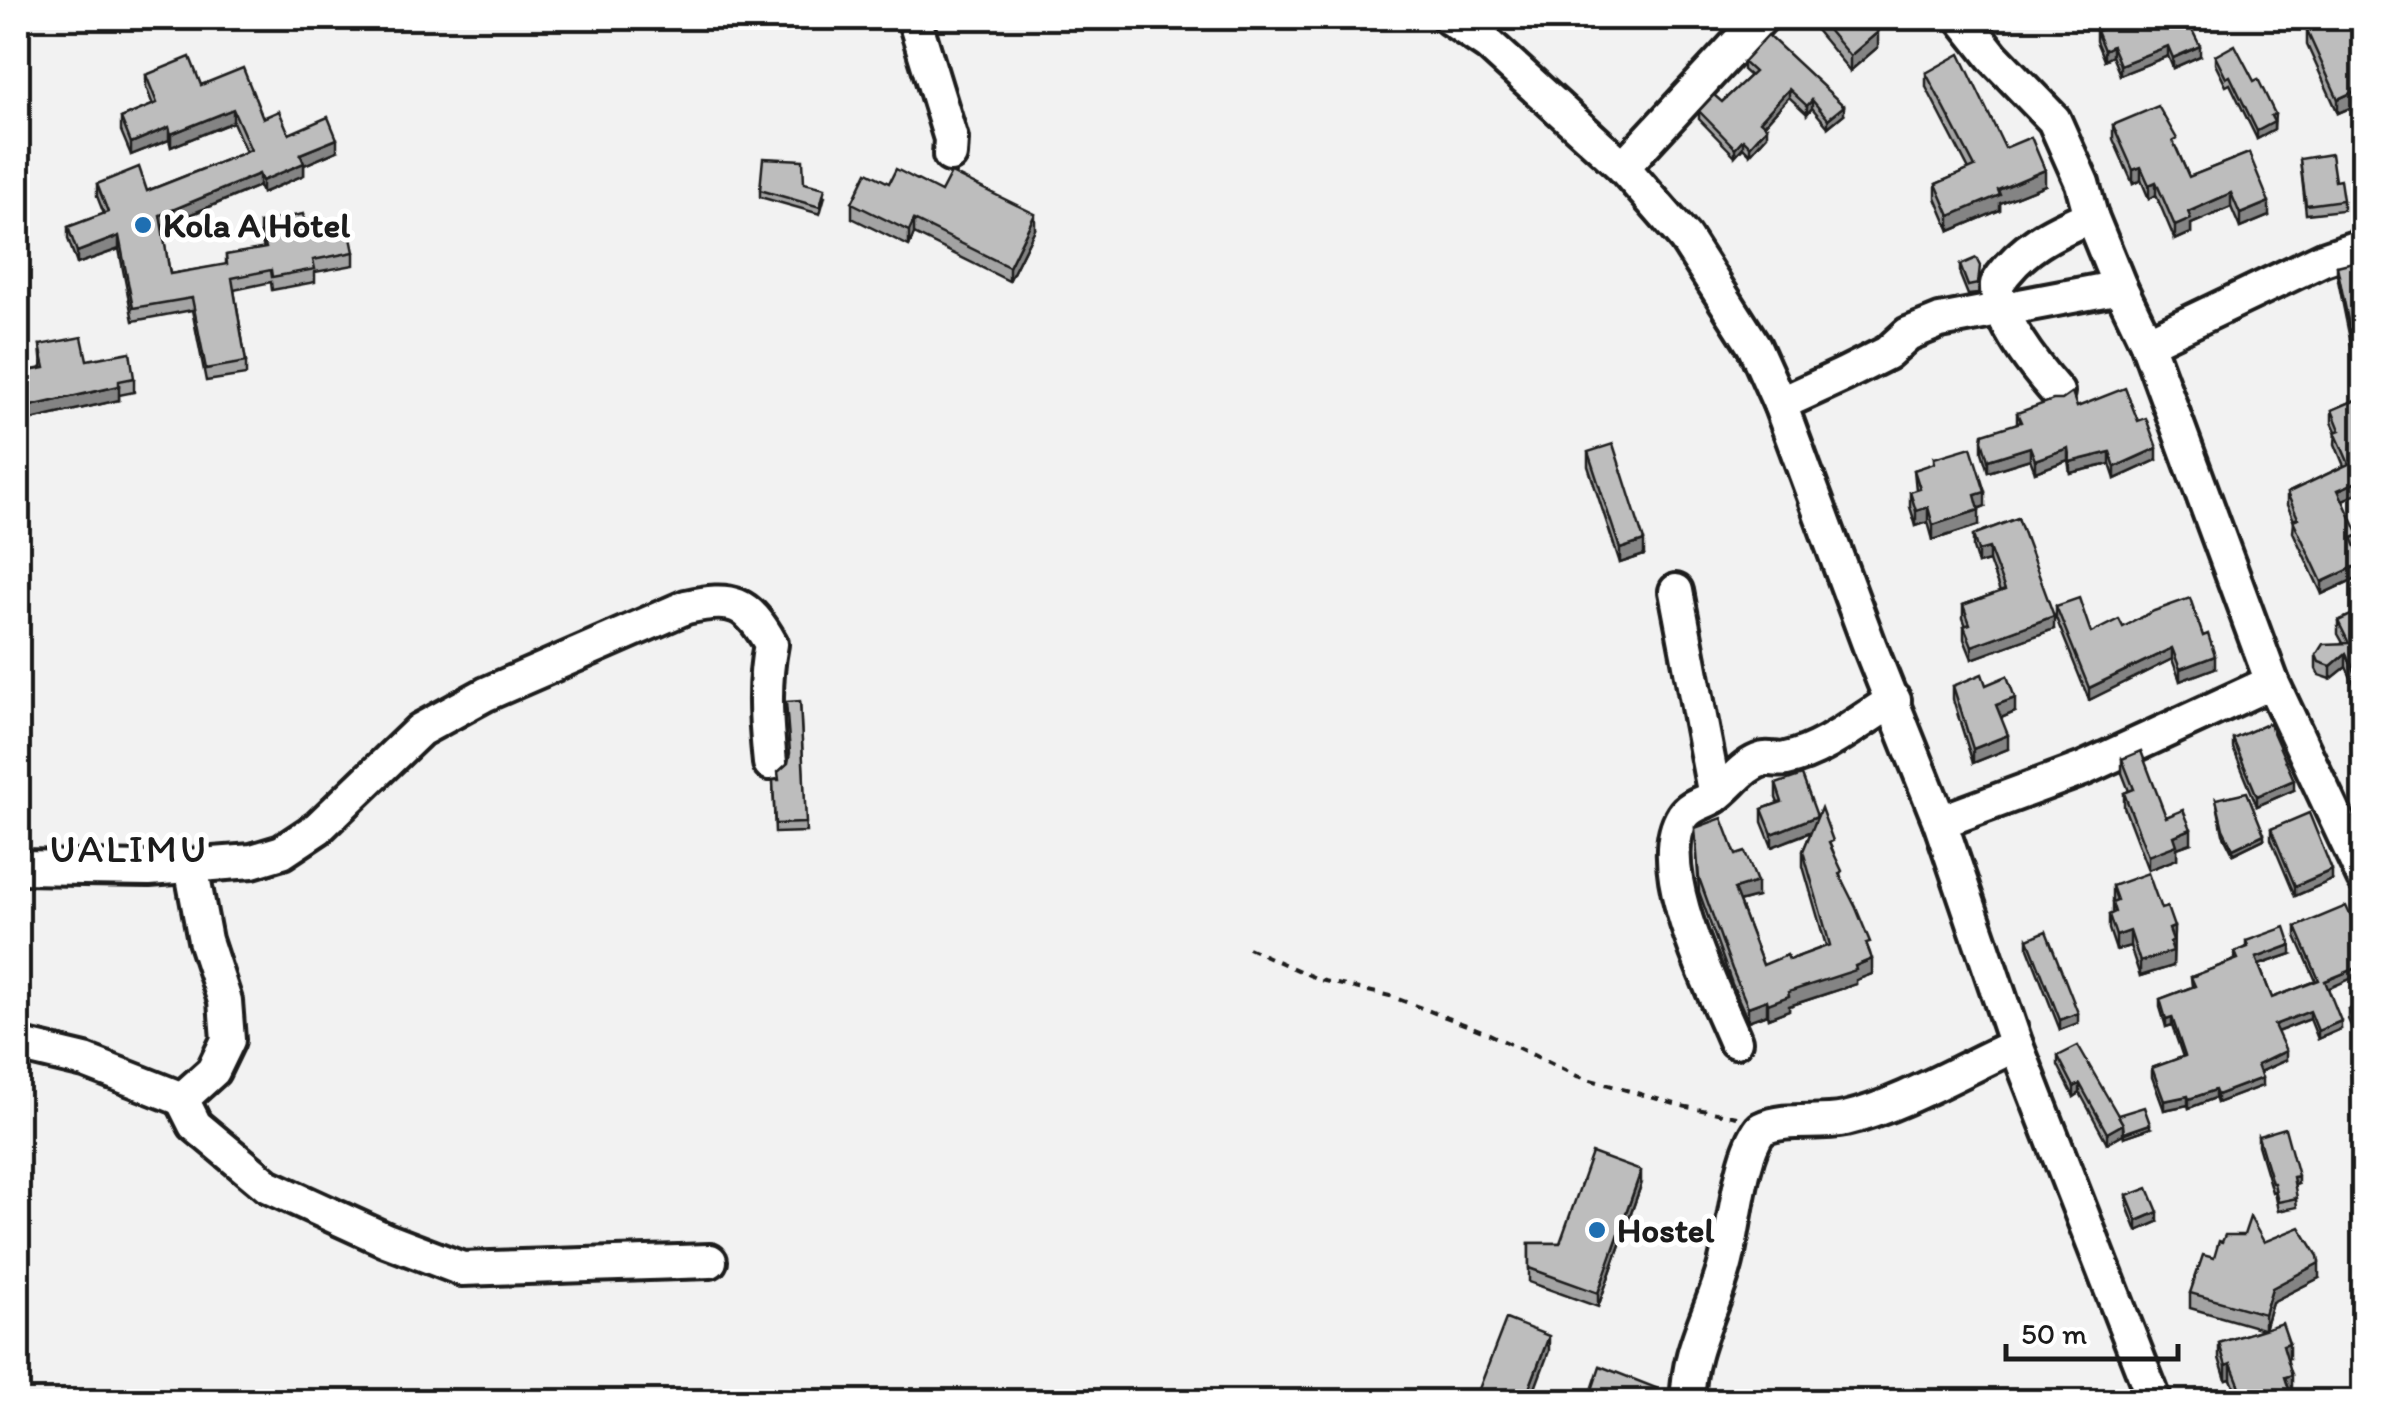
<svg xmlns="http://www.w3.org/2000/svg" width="2381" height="1419" font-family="Itim,sans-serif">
	<rect width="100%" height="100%" fill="#f2f2f2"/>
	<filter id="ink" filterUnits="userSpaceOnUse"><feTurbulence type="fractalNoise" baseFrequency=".01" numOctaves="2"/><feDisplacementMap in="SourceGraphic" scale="20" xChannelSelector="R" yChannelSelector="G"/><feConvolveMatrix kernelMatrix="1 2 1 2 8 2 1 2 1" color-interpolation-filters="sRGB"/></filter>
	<g filter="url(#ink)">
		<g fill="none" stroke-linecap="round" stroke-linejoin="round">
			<defs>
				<g id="minor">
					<path d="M914,18L951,139L950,155"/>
					<path d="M1449,18L1488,44L1623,167L1685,238L1754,346L1780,404L1870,647L1940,822L2016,1045L2155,1402"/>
					<path d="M1962,18L1993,57L2054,120L2082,183L2091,216L2120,287L2147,343L2272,682L2364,878"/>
					<path d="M1623,167L1761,18"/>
					<path d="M2147,343L2323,259L2364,245"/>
					<path d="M2057,392C2035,367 1995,318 1997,284C2020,248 2053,232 2091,216"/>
					<path d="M1780,404L1843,375L1887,353L1908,334L1940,321L2120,287"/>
					<path d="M1676,591L1715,796"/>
					<path d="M1940,822L2083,769L2272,682"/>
					<path d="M191,866L205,940L225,1001L228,1040L213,1071L182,1099L195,1125L268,1186L386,1240L462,1269L710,1261"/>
					<path d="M18,867L149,869L252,861L282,852L318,828L420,730L486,694L686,607C732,597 747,601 771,644C763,684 766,723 770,763"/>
					<path d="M1735,1041C1714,990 1650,868 1683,816C1691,804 1705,803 1715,796C1732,784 1742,765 1764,759C1771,758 1779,761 1786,759C1824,751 1861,720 1894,700"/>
					<path d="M18,1045L85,1061L182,1099"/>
					<path d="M1688,1402C1686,1353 1713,1311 1725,1265C1735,1229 1739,1157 1761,1129C1786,1117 1817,1125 1845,1119C1900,1106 1963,1069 2016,1045"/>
				</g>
			</defs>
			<!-- minor casing -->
			<use href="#minor" stroke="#1c1c1c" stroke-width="40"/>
			<!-- path -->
			<path stroke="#1c1c1c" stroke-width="4" stroke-dasharray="8 8" stroke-linecap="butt" d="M1248,948L1320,980L1390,996L1485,1032L1577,1076L1682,1106L1737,1117"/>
			<!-- minor -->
			<use href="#minor" stroke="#fff" stroke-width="32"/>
		</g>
		<!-- wall -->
		<g fill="#a3a3a3" stroke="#1c1c1c" stroke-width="2.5">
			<path d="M736,18H828V20L736,26Z"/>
			<path d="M1806,18H1865L1878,47L1850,71Z"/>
			<path d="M2097,18L2200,56L2173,68L2168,56L2120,75L2112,56L2104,60L2096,41V31H2098Z"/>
			<path d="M2307,31L2364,39V102L2338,113L2307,45Z"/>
			<path d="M2215,56L2254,81L2275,114L2274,130L2257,139L2230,84L2226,86L2215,64Z"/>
			<path d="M1743,62L1844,114L1828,127L1812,108L1807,114L1789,97L1764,125L1767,135L1750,154L1743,147L1735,156L1699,119V111L1722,102L1750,76L1743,70Z"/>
			<path d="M1926,73L2005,148L2045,185L2000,203V210L1950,231L1936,198V184L1969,170L1926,87Z"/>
			<path d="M146,75L201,85L263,118L289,134L337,151L304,165V175L262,193L259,186L162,227L170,274L226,265V255L264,249L260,235V223L308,236L354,252V265L315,272V282L272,290L271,282L234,290L246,362V375L206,381L192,310L133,321L119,249L77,264L68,239V227L104,214L97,196V184L147,191L246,152L233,122L171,147L169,140L131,155L121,131V118L153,105L146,87Z"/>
			<path d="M2113,125L2177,149L2189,177L2249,153L2269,216L2240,228L2231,207L2191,224V233L2175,240L2156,195L2149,199L2141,180L2133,184L2113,139Z"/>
			<path d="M2300,159L2335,181L2343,200V210L2306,214Z"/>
			<path d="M804,183L825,196L820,214L760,197V190Z"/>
			<path d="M889,183L941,192L1035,229L1009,281L914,234L909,246L852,218V203Z"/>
			<path d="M1960,265L1980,276L1978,294L1968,295L1960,275Z"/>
			<path d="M2337,266L2364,271V358L2354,359L2337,275Z"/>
			<path d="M40,345L134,378V392L119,395V400L22,422L21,414L18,415V373L42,368Z"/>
			<path d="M2360,398L2343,500L2359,547L2356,548L2363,575L2322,594L2293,532L2294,520L2287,505V493L2344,466L2335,444L2336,431L2332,422V410Z"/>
			<path d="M2077,407L2138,421L2157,460L2115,479L2110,464L2070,473L2068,460L2035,472L2030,459L1988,472L1982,452V440L2017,423V413Z"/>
			<path d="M1588,452L1644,555L1620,563L1588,466Z"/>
			<path d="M1934,458L1985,506L1978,509L1979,525L1933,540L1928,522L1916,526L1910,507V492L1916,490L1914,470L1934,464Z"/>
			<path d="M2018,518L2054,629L1972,659L1964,639V626H1966L1963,618V605L2000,592L1989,561L1978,564L1973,548V535Z"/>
			<path d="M2056,606L2091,633L2123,627L2215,668L2180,681L2172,659L2089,700L2056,618Z"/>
			<path d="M2364,609L2357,690L2346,667L2331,679L2319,675L2316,669V655L2343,643L2338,634V621Z"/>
			<path d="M1986,685L2015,712L2001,718L2008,749L1973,763L1953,700V686Z"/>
			<path d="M800,701L806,832L775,833L773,780H779L788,763Z"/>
			<path d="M2364,709V763L2351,729V714Z"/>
			<path d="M2233,739L2294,790L2257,806L2233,748Z"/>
			<path d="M2122,759L2166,817L2191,843L2177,848V859L2148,870L2124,807V793L2129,791L2122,773Z"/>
			<path d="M1776,784L1817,816L1833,851L1842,880L1870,953L1872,974L1856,980V984L1789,1006V1010L1768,1018L1767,1014L1748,1021L1732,984L1699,892L1695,828L1736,855L1757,897L1739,902L1763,965L1789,960L1826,946L1803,866V851L1811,832L1772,847L1762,822V809L1778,803L1776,798Z"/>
			<path d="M2216,799L2264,839L2233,854L2223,834Z"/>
			<path d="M2271,829L2332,880L2295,896L2271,839Z"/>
			<path d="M2112,886L2161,909L2174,927L2173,966L2140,976L2130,946L2116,950L2109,929V915L2112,914Z"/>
			<path d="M2296,927L2364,973L2328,988L2341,1029L2318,1039L2310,1019L2277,1032L2286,1060L2260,1072L2262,1086L2217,1103L2215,1098L2189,1108L2188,1105L2164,1110L2152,1077V1068L2183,1057L2172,1025L2166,1027L2160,1007V999L2192,987L2191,977L2235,960V952L2246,948V941L2291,954L2259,965L2272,998L2316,981L2296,936Z"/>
			<path d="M2028,939L2078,1023L2060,1030L2028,948Z"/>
			<path d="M2364,1002V1056L2348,1019V1009Z"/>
			<path d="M2058,1056L2118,1116L2150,1128L2124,1137L2123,1134L2107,1143L2080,1093L2074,1097L2058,1065Z"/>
			<path d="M2258,1136L2298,1184L2294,1185L2297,1207L2278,1211L2274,1191L2272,1192L2258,1145Z"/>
			<path d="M1641,1185L1598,1307L1529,1282V1243H1560Z"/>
			<path d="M2127,1196L2158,1222L2137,1231L2127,1206Z"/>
			<path d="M2264,1242L2319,1278L2272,1302L2264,1329L2289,1358H2287L2292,1389L2289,1390L2292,1402H2240L2231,1379L2226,1380L2219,1358V1343L2263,1329L2190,1308V1293L2214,1258Z"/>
		</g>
		<!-- shaded-wall -->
		<g fill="#848484" stroke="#1c1c1c" stroke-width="2.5">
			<path d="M1878,32V47L1850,71V56Z"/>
			<path d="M2112,46V56L2104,60V50Z"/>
			<path d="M2168,46V56L2120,75V65Z"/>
			<path d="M2200,46V56L2173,68V58Z"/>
			<path d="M2364,87V102L2338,113V99Z"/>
			<path d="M1789,89V97L1760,129V121Z"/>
			<path d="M1812,100V108L1807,114V106Z"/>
			<path d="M1844,106V114L1828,127V119Z"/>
			<path d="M233,109V122L171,147V134Z"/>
			<path d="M2274,122V130L2257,139V131Z"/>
			<path d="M169,127V140L131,155V143Z"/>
			<path d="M1767,127V135L1750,154V146Z"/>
			<path d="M337,139V151L304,165V175L262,193V181L300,154Z"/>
			<path d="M1743,139V147L1735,156V148Z"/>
			<path d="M2141,167V180L2133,184V170Z"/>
			<path d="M2045,170V185L2000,203V210L1950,231V216L1998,190Z"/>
			<path d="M259,174V186L160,227V215Z"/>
			<path d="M2156,182V195L2149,199V185Z"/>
			<path d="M2231,193V207L2191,224V233L2175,240V226L2188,212Z"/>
			<path d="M2269,202V216L2240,228V214Z"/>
			<path d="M1035,214V229L1009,281V267Z"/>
			<path d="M914,220V234L909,246V231Z"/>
			<path d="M119,236V249L77,264V252Z"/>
			<path d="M119,386V400L22,422V408Z"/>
			<path d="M21,401V414L18,415V402Z"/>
			<path d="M2030,447V459L1988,472V460Z"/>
			<path d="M2068,448V460L2035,472V460Z"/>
			<path d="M2157,448V460L2115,479V467Z"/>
			<path d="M2110,452V464L2070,473V462Z"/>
			<path d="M2364,479V491L2338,502V490Z"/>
			<path d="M1985,492V506L1975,510V495Z"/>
			<path d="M1928,507V522L1916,526V511Z"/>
			<path d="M1979,510V525L1933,540V525Z"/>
			<path d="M2359,535V547L2352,550V538Z"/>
			<path d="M1644,541V555L1620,563V549Z"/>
			<path d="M1989,548V561L1978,564V551Z"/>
			<path d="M2363,563V575L2322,594V582Z"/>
			<path d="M2054,616V629L1972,659V646Z"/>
			<path d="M2172,648V659L2089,700V688Z"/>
			<path d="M2346,653V667L2331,679V666Z"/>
			<path d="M2215,656V668L2180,681V669Z"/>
			<path d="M2364,674V687L2357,690V676Z"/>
			<path d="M2015,698V712L1996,720V705Z"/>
			<path d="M2008,735V749L1973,763V749Z"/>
			<path d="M2294,780V790L2257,806V796Z"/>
			<path d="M1817,816V829L1772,847V834Z"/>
			<path d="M2191,829V843L2177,848V859L2148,870V856L2174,836Z"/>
			<path d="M2264,834V839L2233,854V849Z"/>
			<path d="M2332,870V880L2295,896V886Z"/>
			<path d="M1757,882V897L1734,903V889Z"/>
			<path d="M2174,927L2173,966L2140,976V962L2169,929Z"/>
			<path d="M2130,931V946L2116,950V936Z"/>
			<path d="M2291,945V954L2256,966V958Z"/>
			<path d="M1872,959V974L1856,980V984L1789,1006V1010L1768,1018V1004L1788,992Z"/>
			<path d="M2364,965V973L2325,990V981Z"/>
			<path d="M1767,1000V1014L1748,1021V1007Z"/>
			<path d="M2310,1011V1019L2274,1033V1025Z"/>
			<path d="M2078,1013V1023L2060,1030V1020Z"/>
			<path d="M2172,1017V1025L2166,1027V1019Z"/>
			<path d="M2341,1021V1029L2318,1039V1031Z"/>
			<path d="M2286,1051V1060L2257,1073V1065Z"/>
			<path d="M2262,1078V1086L2217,1103V1095Z"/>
			<path d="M2080,1084V1093L2074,1097V1087Z"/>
			<path d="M2215,1090V1098L2189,1108V1099Z"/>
			<path d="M2188,1096V1105L2164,1110V1101Z"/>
			<path d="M2123,1124V1134L2107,1143V1133Z"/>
			<path d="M2150,1124V1128L2124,1137V1133Z"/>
			<path d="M1641,1171V1185L1598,1307V1293Z"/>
			<path d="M2298,1176V1184L2293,1186V1177Z"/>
			<path d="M2158,1212V1222L2137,1231V1221Z"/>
			<path d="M2319,1263V1278L2272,1302L2264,1329V1314L2272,1288Z"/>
			<path d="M1549,1336V1351L1530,1402H1524Z"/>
			<path d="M2289,1343V1358L2283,1359V1345Z"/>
			<path d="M2231,1364V1379L2226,1380V1366Z"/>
			<path d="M2292,1375V1389L2285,1392V1377Z"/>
		</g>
		<!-- building -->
		<g fill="#bdbdbd" stroke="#1c1c1c" stroke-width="2.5">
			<path d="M1818,18H1865L1878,32L1850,56Z"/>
			<path d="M2097,18H2186L2200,46L2173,58L2168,46L2120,65L2112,46L2104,50L2096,31L2102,29Z"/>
			<path d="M2337,18H2354L2364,39V87L2338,99L2307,31Z"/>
			<path d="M1768,35L1844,106L1828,119L1812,100L1807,106L1789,89L1760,121L1767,127L1750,146L1743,139L1735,148L1699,111L1714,95L1722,102L1754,72L1743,62Z"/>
			<path d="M2235,45L2254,81L2258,79L2275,114L2271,116L2274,122L2257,131L2230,76L2226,78L2215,56Z"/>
			<path d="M1960,54L2005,148L2031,137L2045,170L1998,190L2000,195L1950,216L1936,184L1975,167L1926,73Z"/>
			<path d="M190,57L201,85L243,68L263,118L279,111L289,134L328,117L337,139L300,154L304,163L262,181L259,174L160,215L170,274L227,264L226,255L266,248L260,223L303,214L308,236L349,228L354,252L313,260L315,269L272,277L271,270L232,278L246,362L206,369L192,298L133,308L119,236L77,252L68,227L108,212L97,184L139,167L147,191L251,150L233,109L171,134L169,127L131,143L121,118L157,103L146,75Z"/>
			<path d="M2158,106L2177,139L2173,141L2189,177L2249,153L2269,202L2240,214L2231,193L2188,212L2191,219L2175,226L2156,182L2149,185L2141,167L2133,170L2113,125Z"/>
			<path d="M2331,154L2335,181L2340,180L2343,200L2306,205L2300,159Z"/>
			<path d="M763,158L803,160L804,183L825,188L820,207L760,190Z"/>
			<path d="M896,169L941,192L951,173L1035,214L1009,267L914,220L909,231L852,203L867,172L889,183Z"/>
			<path d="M1976,258L1980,266L1978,284L1968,286L1960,265Z"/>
			<path d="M2361,260L2364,271V348L2354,350L2337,266Z"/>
			<path d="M82,337L87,360L130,352L134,378L119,381V386L22,408L21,401L18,402V373L45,368L40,345Z"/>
			<path d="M2125,388L2138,421L2146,418L2157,448L2115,467L2110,452L2070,462L2068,448L2035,460L2030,447L1988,460L1982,440L1983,434L2021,422L2017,413L2053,400H2062L2072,393L2077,407Z"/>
			<path d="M2360,398L2364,406V479L2338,490L2359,535L2352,538L2363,563L2322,582L2293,520L2298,518L2287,493L2349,464L2335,432L2340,430L2332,410Z"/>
			<path d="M1613,444L1644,541L1620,549L1588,452Z"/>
			<path d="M1971,447L1985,492L1975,495L1979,510L1933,525L1928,507L1916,511L1910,492L1920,489L1914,470L1935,463L1934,458Z"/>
			<path d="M2018,518L2054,616L1972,646L1964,626L1970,624L1963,605L2005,590L1989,548L1978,551L1973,535Z"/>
			<path d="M2364,582V600L2359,602L2354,585Z"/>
			<path d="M2079,598L2091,633L2119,619L2123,627L2154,611L2190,598L2203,636L2208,634L2215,656L2180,669L2172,648L2089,688L2056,606Z"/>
			<path d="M2364,609V674L2357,676L2346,653L2331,666L2319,662L2316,655L2323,644L2349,643L2338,621Z"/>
			<path d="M1982,674L1986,685L2007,676L2015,698L1996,705L2008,735L1973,749L1953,686Z"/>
			<path d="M800,701L806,823L775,824L773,780H779L778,772L788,763L790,753L786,702Z"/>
			<path d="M2364,709V748L2351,714Z"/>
			<path d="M2269,723L2294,780L2257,796L2233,739Z"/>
			<path d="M2141,751L2166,817L2183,810L2191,829L2174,836L2177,845L2148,856L2124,793L2134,789L2122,759Z"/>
			<path d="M1802,775L1817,816L1772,834L1762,809L1782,802L1776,784Z"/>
			<path d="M2247,792L2264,834L2233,849L2223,829L2216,799Z"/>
			<path d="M1821,808L1833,841L1829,843L1842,871L1839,874L1856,908L1870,942L1866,943L1872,959L1855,966L1856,970L1788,992L1789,996L1768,1004L1767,1000L1748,1007L1732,969L1699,878L1695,828L1722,818L1736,855L1745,852L1757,882L1734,889L1763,965L1787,955L1789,960L1830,945L1803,851Z"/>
			<path d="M2309,813L2332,870L2295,886L2271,829Z"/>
			<path d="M2148,873L2161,909L2167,907L2174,927L2169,929L2173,940L2170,942L2173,951L2140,962L2130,931L2116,936L2109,915L2115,912L2112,902L2117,900L2112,886Z"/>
			<path d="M2346,906L2364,944V965L2325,981L2341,1021L2318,1031L2310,1011L2274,1025L2286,1051L2257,1065L2262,1078L2217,1095L2215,1090L2189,1099L2188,1096L2164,1101L2152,1068L2185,1056L2172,1017L2166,1019L2160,999L2195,986L2191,977L2238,959L2235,952L2248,947L2246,941L2285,927L2291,945L2256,958L2272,998L2319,980L2296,927Z"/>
			<path d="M2046,931L2078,1013L2060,1020L2028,939Z"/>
			<path d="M2364,1002V1046L2348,1009Z"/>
			<path d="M2078,1046L2123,1124L2107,1133L2080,1084L2074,1087L2058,1056Z"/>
			<path d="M2144,1107L2150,1124L2124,1133L2123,1124L2118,1115Z"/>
			<path d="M2285,1128L2298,1176L2293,1177L2297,1198L2278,1202L2274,1183H2272L2258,1136Z"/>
			<path d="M1592,1153L1641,1171L1598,1293L1529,1268V1243H1560Z"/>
			<path d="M2148,1188L2158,1212L2137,1221L2127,1196Z"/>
			<path d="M2250,1217L2264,1242L2300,1227L2318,1256L2319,1263L2272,1288L2264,1314L2190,1293L2203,1255L2214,1258L2219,1241L2222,1242L2225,1235H2244Z"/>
			<path d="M1506,1319L1549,1336L1524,1402H1474Z"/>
			<path d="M2282,1323L2289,1343L2283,1345L2292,1375L2285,1377L2292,1398L2282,1402H2246L2231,1364L2226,1366L2219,1343Z"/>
			<path d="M1600,1366L1656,1388L1652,1402H1588Z"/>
		</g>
	</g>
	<!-- markers -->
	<g fill="#1f6fb2" stroke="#fff" stroke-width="4">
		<circle cx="143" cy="225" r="10"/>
		<circle cx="1597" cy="1230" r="10"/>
	</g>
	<g text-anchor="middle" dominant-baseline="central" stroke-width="10" stroke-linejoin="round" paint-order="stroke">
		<!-- poi labels -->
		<g font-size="35" font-weight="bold" fill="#1c1c1c" stroke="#fff" text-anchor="start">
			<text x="163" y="225">Kola A Hotel</text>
			<text x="1617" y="1230">Hostel</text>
		</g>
		<!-- quarter labels -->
		<g font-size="40" letter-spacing="2.5" fill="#1c1c1c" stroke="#fff">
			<text x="129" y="848">UALIMU</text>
		</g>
	</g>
	<!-- margin -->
	<rect width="2381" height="1419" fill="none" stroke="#fff" stroke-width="60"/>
	<rect x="30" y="30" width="2321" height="1359" fill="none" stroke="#1c1c1c" stroke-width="4" filter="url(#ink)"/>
	<!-- scale -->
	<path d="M2006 1344v15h172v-15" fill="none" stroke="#1c1c1c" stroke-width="5"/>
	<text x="2021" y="1344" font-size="30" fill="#1c1c1c" stroke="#ffffff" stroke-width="8" paint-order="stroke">50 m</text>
</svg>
